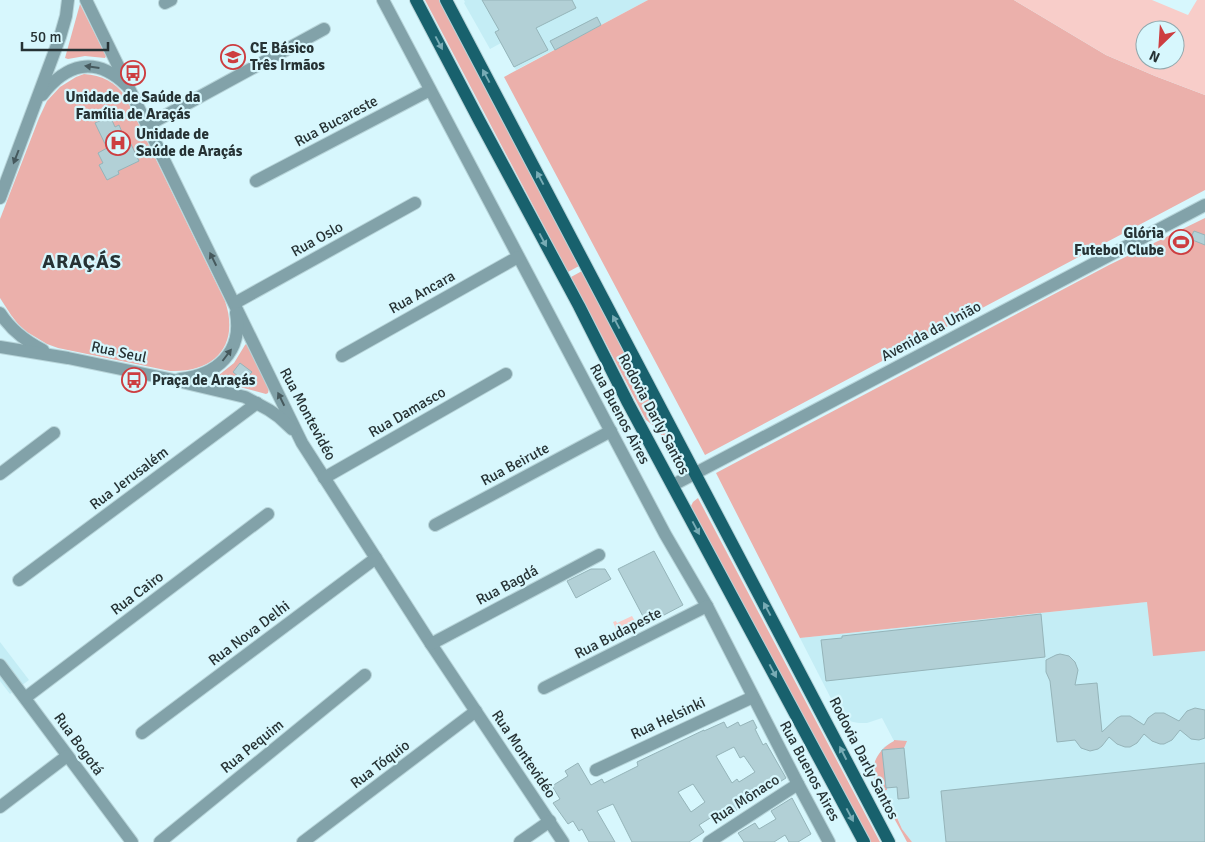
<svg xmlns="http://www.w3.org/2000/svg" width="1205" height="842" font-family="Signika,sans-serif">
	<rect width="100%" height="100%" fill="#d7f7fd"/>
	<!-- built -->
	<g fill="#c4edf5">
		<path d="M464,0H648L516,70L501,43L490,49L464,3L465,2Z"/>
		<path d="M1205,596V842H912L902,829L895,812L886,797L880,791L874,780L873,768L877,757L884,747L894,741L882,718L867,723H859L853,722L841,718L800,638Z"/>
		<path d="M0,642L29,680L10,694L0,681Z"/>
	</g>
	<!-- green -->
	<g fill="#ebb0ab">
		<path d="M425,0H439L579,266L568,272Z"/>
		<path d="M648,0H1014L1106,55L1155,76L1205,95V190L705,455L504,77Z"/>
		<path d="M80,4L106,56L105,58L85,56L68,59L65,58Z"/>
		<path d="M84,74C102,75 115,82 125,96L225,301C240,345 215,373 170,371L58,348L47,344L27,332L18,324L11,315L0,298V219L39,118L47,101L60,87L76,77Z"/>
		<path d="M1205,218V651L1153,656L1147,602L800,638L716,473L1109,265Z"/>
		<path d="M582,271L686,470L683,471L678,468L658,429L646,420L571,277Z"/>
		<path d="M246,344L248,345L269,388L268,393L266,394L221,382L218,379L219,375L234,363L245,345Z"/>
		<path d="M698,498L880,842H869L691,506L693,502Z"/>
		<path d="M894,740L907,741L904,748L882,750L887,790L880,791L891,804L902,829L912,842H907C901,830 894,819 888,807C884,798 877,789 874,779C870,763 880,748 894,741Z"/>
	</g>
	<!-- water -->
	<g fill="#f8cdc9" fill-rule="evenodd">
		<path d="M1014,0H1152L1188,15L1197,0H1205V95L1155,76L1106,55ZM1145,30H1175V60H1145Z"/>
		<path d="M632,616L637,625L618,634L613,622L616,621L617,623Z"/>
	</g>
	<!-- building -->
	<g fill="#b2d0d6" stroke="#95b4b9" fill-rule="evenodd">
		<path d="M482,0H572L576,8L536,28L548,50L514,67L495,32L499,30Z"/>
		<path d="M597,17L601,25L555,50L550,41Z"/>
		<path d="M110,116L115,127L119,125L125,139L128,138L139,161L118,171L119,174L107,180L99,165L103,163L98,153L107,148L95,123Z"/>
		<path d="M1194,231L1205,235V245L1190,239Z"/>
		<path d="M240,363L252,372L244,381L233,372Z"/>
		<path d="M654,551L683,605L647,624L618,569Z"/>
		<path d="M591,569H605L611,579L576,598L567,581Z"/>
		<path d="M1041,614L1045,657L826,681L821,640L842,638V636Z"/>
		<path d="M1060,654L1069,656L1075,662L1078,670L1075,685L1097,683L1102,732L1117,718L1121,716H1130L1144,725L1148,718L1152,715L1155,713H1164L1179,721L1187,711L1195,708L1205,710V738L1199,740L1191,739L1180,730L1172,740L1164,744H1160L1152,741L1144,734L1137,743L1130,747H1125L1117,744L1109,737L1102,746L1098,749L1090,751L1081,748L1075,740L1057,742L1050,681L1046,672V660L1056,655Z"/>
		<path d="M753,720L757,728L755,729L763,745L766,743L786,778L767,790L764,786L749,796L751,800L720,822L715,815L699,825L704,832L689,842H632L613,804L597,811L615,842H589L582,829L579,831L573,821L568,824L553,803L560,799L552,786L568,776L565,771L578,763L591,785L602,779L604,783L638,766L637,762L704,730V731L724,722L727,728L738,722L740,726ZM734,747L740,758L744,756L755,772L739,782L737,779L732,783L716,756ZM693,784L705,802L691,812L678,792Z"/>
		<path d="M904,748L909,798L898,799L897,787L886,788L882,750Z"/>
		<path d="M1205,763V842H946L941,791Z"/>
		<path d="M792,798L811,834L798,842H789L785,835L774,842H744L738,833L755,823L759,829L776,819L771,811Z"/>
	</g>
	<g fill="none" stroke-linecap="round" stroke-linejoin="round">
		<defs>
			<g id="minor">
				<path d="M86,0L302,443L431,644L563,842"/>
				<path d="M383,0L665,534L707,606L798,784L829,842"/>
				<path d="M165,3L171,0"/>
				<path d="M42,95C66,64 95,55 126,85"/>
				<path d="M148,125L324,29"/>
				<path d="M256,181L430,90"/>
				<path d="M0,198L60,37L66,16L68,0"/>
				<path d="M235,303L415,203"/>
				<path d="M0,313C11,330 25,341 43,350"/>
				<path d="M0,347L68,358L169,379L245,397L269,410L279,417L292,429"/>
				<path d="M342,356L518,257"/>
				<path d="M180,379C217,375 243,352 236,313"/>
				<path d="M0,474L54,433"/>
				<path d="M324,478L506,374"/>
				<path d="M673,485L1205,205"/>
				<path d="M435,525L611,431"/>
				<path d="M19,580L257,403"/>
				<path d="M431,644L599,555"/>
				<path d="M0,665L132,842"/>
				<path d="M544,688L707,606"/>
				<path d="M25,698L268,514"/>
				<path d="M142,733L376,558"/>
				<path d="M596,770L753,697"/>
				<path d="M0,807L67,756"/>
				<path d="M160,842L365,675"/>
				<path d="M303,842L476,711"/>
				<path d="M520,842L550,821"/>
				<path d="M709,842L798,784"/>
			</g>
			<g id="major">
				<path d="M416,0L479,120L579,306L628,403L864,842"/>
				<path d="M446,0L889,842"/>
			</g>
		</defs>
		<!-- minor casing -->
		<use href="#minor" stroke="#b7d4d9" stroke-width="14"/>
		<!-- major casing -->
		<use href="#major" stroke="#b7d4d9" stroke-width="14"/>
		<!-- minor -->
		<use href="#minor" stroke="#82a2a9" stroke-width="12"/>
		<!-- major -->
		<use href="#major" stroke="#18616d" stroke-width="12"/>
	</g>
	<!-- one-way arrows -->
	<defs><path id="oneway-solid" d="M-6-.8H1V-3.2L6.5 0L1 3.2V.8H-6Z" transform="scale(1.25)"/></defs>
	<g fill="#78acb5">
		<use href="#oneway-solid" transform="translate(439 43) rotate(62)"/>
		<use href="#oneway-solid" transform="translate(486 76) rotate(-118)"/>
		<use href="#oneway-solid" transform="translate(540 178) rotate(-118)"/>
		<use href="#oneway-solid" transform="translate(543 240) rotate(62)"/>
		<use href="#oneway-solid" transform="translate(616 322) rotate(-118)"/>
		<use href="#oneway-solid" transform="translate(696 528) rotate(62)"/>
		<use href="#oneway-solid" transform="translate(767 609) rotate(-118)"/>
		<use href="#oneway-solid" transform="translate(773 671) rotate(62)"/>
		<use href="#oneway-solid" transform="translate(843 753) rotate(-117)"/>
		<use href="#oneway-solid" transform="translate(850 815) rotate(62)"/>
	</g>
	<g fill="#46595d">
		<use href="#oneway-solid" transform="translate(92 67) rotate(-172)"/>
		<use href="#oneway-solid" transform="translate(16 157) rotate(111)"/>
		<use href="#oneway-solid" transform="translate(213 259) rotate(-116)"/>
		<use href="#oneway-solid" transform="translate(227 355) rotate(-53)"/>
		<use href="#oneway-solid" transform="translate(281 399) rotate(-116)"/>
	</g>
	<!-- icons -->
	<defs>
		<symbol id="school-ring" viewBox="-11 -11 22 22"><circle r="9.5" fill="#d7f7fd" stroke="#cd3d40" stroke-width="1.5"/><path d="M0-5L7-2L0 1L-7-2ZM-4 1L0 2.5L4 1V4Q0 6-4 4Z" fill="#cd3d40"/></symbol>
		<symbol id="bus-ring" viewBox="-11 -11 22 22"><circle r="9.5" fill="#d7f7fd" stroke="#cd3d40" stroke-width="1.5"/><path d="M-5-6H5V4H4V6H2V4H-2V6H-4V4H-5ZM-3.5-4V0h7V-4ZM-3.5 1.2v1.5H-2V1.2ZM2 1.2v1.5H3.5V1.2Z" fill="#cd3d40"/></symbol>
		<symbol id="hospital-ring" viewBox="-11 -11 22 22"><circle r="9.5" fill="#d7f7fd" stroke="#cd3d40" stroke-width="1.5"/><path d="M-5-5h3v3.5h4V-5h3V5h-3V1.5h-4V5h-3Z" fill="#cd3d40"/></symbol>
		<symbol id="stadium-ring" viewBox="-11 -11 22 22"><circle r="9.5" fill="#d7f7fd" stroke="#cd3d40" stroke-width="1.5"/><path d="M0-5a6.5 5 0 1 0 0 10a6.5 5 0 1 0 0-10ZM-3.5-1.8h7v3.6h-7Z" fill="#cd3d40"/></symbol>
	</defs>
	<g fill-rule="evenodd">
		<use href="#school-ring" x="219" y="43" width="28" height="28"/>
		<use href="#bus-ring" x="119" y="59" width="28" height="28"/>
		<use href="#hospital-ring" x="104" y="129" width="28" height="28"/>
		<use href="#stadium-ring" x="1167" y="228" width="28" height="28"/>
		<use href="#bus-ring" x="120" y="366" width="28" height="28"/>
	</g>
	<g text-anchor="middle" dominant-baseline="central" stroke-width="4.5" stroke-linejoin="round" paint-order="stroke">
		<!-- poi labels -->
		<g font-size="15" font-weight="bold" fill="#263234" stroke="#d7f7fd" text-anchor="start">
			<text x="250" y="48">CE Básico<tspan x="250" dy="17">Três Irmãos</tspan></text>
			<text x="133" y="97" text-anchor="middle">Unidade de Saúde da<tspan x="133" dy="17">Família de Araçás</tspan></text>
			<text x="136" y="134">Unidade de<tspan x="136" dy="17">Saúde de Araçás</tspan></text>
			<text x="1164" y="233" text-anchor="end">Glória<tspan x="1164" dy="17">Futebol Clube</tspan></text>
			<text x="152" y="380">Praça de Araçás</text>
		</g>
		<!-- street labels -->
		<g font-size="15" fill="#263234" stroke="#d7f7fd">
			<text transform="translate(336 121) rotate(-28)">Rua Bucareste</text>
			<text transform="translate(317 239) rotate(-29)">Rua Oslo</text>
			<text transform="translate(422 292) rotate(-29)">Rua Ancara</text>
			<text transform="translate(931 331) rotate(-28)">Avenida da União</text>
			<text transform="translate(119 352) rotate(12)">Rua Seul</text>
			<text transform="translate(407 412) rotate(-30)">Rua Damasco</text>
			<text transform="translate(308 414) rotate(62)">Rua Montevidéo</text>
			<text transform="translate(620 414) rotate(62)">Rua Buenos Aires</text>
			<text transform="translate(654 414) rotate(62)">Rodovia Darly Santos</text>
			<text transform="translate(515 464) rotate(-28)">Rua Beirute</text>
			<text transform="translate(129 478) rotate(-37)">Rua Jerusalém</text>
			<text transform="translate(507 585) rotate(-28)">Rua Bagdá</text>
			<text transform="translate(137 593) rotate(-37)">Rua Cairo</text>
			<text transform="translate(249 633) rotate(-37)">Rua Nova Delhi</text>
			<text transform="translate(618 633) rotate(-27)">Rua Budapeste</text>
			<text transform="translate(668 718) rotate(-25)">Rua Helsinki</text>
			<text transform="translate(79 744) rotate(54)">Rua Bogotá</text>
			<text transform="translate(252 746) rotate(-39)">Rua Pequim</text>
			<text transform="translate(524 754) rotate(56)">Rua Montevidéo</text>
			<text transform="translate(864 758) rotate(63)">Rodovia Darly Santos</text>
			<text transform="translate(380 764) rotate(-37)">Rua Tóquio</text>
			<text transform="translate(810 771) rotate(62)">Rua Buenos Aires</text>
			<text transform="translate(745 799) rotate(-33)">Rua Mônaco</text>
		</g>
		<!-- district labels -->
		<g font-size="20" font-weight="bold" letter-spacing="1" fill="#263234" stroke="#d7f7fd">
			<text x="82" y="261">ARAÇÁS</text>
		</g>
	</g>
	<!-- north arrow -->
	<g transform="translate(1160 45) rotate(205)"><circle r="24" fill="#d7f7fd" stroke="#90a8ad"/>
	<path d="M0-4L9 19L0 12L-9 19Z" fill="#cd3d40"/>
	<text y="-8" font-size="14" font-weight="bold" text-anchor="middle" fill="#263234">N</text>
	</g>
	<!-- scale -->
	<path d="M22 42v8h86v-8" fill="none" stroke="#263234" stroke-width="2.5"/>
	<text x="30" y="42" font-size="15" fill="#263234" stroke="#d7f7fd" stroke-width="4" paint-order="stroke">50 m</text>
</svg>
